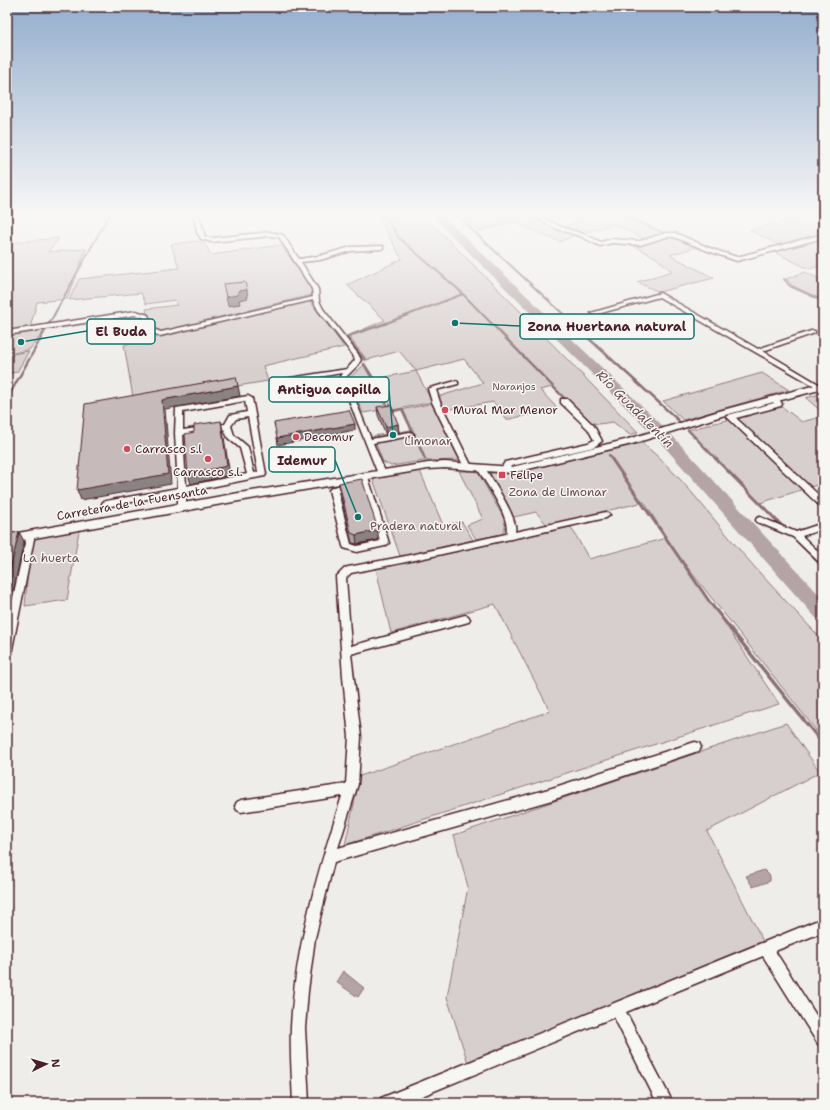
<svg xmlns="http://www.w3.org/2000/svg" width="830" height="1110" font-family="'Shantell Sans',sans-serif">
	<rect width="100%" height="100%" fill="#efedea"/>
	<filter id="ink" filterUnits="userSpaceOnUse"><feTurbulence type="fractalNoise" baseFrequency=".025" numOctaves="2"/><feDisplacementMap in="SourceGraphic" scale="8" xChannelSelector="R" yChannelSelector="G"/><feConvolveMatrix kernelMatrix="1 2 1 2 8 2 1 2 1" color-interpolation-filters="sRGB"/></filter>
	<g filter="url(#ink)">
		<!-- green -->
		<g fill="#d7cfce" stroke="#90777c">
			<path d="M377,215H423L517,308L638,432L630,435L613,422L598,424L586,421L552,387L540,390L557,408L510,419H506L493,402L445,410L434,398L483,383L464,359L416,371L432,402L393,410L376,379L416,371L399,351L367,360L348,336L385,320L347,285L402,259Z"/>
			<path d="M460,215H536L577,234L560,242L514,222L478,231Z"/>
			<path d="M589,215H619L664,233L646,240L614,224L583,233L564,227Z"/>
			<path d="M809,215H818L823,218V234L779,245L750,230Z"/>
			<path d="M675,235L700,246L670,255L714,278L659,292L637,282L672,271L655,257L634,246Z"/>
			<path d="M59,238L48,252L86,249L67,299L37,302L30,328L7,331V243Z"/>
			<path d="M823,238V265L809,269L772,251Z"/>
			<path d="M198,241L205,244L211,255L281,245L316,294L207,320L160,334L149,328L146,309L177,305L175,300L146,304L141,293L69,300L79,279L179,268L171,244Z"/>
			<path d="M805,272L823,281V300L793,286L786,279Z"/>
			<path d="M309,300L344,347L263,366L268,381L134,403L124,345Z"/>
			<path d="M45,330L30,349L7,355V335Z"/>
			<path d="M29,351L17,372L7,374V355Z"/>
			<path d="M364,365L387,409L363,413L348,379Z"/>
			<path d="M762,373L789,390L683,420L663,401Z"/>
			<path d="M823,393V413L806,398Z"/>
			<path d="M433,403L462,460L422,461L391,466L383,462L373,436L411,430L402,410Z"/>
			<path d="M781,406L802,422L823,416V483L760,503L688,430Z"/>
			<path d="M642,443C677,471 704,508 733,542C761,576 793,608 823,641V739L684,563L779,704L345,845L360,776L550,711L495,604L391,633L376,569L571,527L589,559L666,538L670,543L644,502L547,525L536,512L509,518L490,473L517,472Z"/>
			<path d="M420,471L443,525L462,522L473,540L400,556L373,479L404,472Z"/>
			<path d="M459,471H477L506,522L503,534L476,539L467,525L483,519Z"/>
			<path d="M79,531L67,600L25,606L31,537Z"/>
			<path d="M786,723L820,772L707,831L763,941L468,1063L447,997L468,887L454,835Z"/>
		</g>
		<!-- water -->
		<g fill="#b4a4a5" stroke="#8a6f74">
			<path d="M764,870L770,876V881L753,887L746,876Z"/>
			<path d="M343,971L364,988L358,997L336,982Z"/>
		</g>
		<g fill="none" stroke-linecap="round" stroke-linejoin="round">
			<!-- stream-far3 -->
			<g stroke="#8a6f74" stroke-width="2">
				<path d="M384,215L399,238L459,290L492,324"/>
				<path d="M456,215L574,324"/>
				<path d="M623,215L667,234"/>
				<path d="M784,279L790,286L823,301"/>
				<path d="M49,324L109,215"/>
				<path d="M384,324L463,294"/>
			</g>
			<!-- stream-far2 -->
			<g stroke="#8a6f74" stroke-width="2.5">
				<path d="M491,323L568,402"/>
				<path d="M572,323L679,421"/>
				<path d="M48,325L49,323"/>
				<path d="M365,360L348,339V336L387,323"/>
				<path d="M364,364L380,389"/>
				<path d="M381,392L388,407L394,411L402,409L413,432"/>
				<path d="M7,399L46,329"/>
				<path d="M688,430L716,459"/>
				<path d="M414,434L425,459"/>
				<path d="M609,455L612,459"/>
			</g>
			<!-- stream-far1 -->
			<g stroke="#8a6f74" stroke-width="3">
				<path d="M611,458L711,604L731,629"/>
				<path d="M715,458L785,529"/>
				<path d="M797,541L823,567"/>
			</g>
			<!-- stream -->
			<path stroke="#8a6f74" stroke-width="3.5" d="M730,628L823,744"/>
			<!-- river -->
			<path fill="#b4a4a5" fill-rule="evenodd" d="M431,215H442L666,429L823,599V620L816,618L654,435Z"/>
			<defs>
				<g id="street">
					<path d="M194,215H199L205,237L212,238L270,232L283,235L299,259L319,256L351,247L383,246V248L381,249L351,251L320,260L301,262L318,289L319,301L323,309L358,354L361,360L357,366L346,377L371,439L410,432L414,434L410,436L373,443L386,474L385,476H379L378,474L346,393L312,399L308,397L312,395L344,390L340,377L342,373L284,383L281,381L284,379L347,369L355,360L353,355L318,310L313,300L160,336L148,331L143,317L136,315L7,335V331L136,311L148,315L153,329L161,332L313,297L312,289L279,237L270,236L212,242L201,239L197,232Z"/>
					<path d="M531,215H538L561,227L584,234L601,242L612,239L640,241L666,233H675L712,249L737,257L823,234V238L737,261L708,251L674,237H666L640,245L612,243L600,246L580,236L557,229Z"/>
					<path d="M820,215H823V217Z"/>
					<path d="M660,293L758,349L811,331H815V333L763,351L822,386L823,388H818L659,297L594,315L591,313Z"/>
					<path d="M456,381L458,382V384L436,390L440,402L472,467L468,470L464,467L432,402L428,389L430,388Z"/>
					<path d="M248,396L252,398L266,474L265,476L186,492V507L182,510L178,507V493L106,507L103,506L102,504L103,502L106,501L178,488L175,433L176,408ZM245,401L247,412L230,415L225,424L183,430V412ZM248,417L258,472L254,473L248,447L234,435L231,426L236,419ZM224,429L228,438L240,448L247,474L186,486L183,435Z"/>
					<path d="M772,397H778L782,404L781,406L736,418L823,499V507L820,506L727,417L728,415L774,403L771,399Z"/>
					<path d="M561,399H567L594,426L602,441L594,447L511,466L507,472H501L500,470L505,462L588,443L594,440L588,429L561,403Z"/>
					<path d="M481,465L485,468C492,480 519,519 515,532L606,512L610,515L606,518L406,562L351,573L346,578L351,646L465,615L468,616L470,619L468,622L465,623L351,654L361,737L358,784L338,848L552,788L695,742L699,743L701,747L699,751L695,752L552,800L334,862L315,938L308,991L305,1028L309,1103H293C292,1078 290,1052 291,1027C295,946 318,872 342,796L241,812L237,810L235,806L237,802L241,800L346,784L349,737L343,677L336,577L345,568L348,567L406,556L506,534C512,519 485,482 477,468Z"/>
					<path d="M364,474L368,477L389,543L385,546L357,552L344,548L343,546L329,490L333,487L361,481L360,477ZM363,486L380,541L357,546L351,544L338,492Z"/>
					<path d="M760,517L796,532L823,523V529L802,536L823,556V564L820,563L793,537L757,522L756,520L757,518Z"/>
					<path d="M31,531L35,534L12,649L11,652L7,653V625L27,534Z"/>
					<path d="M823,918V932L775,951L823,1026V1046L818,1044L763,956L626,1012L673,1103H657L614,1017L405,1103H378L381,1098Z"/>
				</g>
				<path id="secondary" d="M823,383V389L725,415L632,444L512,473L445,468L428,469L233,502L7,543V535L233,494L428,463L445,462L512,467L625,440L719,411Z"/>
			</defs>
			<!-- street casing -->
			<use href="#street" stroke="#4a1f2b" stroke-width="3"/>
			<!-- secondary casing -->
			<use href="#secondary" stroke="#4a1f2b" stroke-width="3"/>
			<!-- street -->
			<use href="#street" fill="#f6f6f2" fill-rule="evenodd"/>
			<!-- secondary -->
			<use href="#secondary" fill="#f6f6f2" fill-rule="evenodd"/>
		</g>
		<!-- wall -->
		<g fill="#aaa0a1" stroke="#4a1f2b">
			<path d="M377,407L398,424L399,433L386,435L378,415Z"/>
			<path d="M339,483L378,540L357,544L352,543L340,493Z"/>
		</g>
		<!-- shaded-wall -->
		<g fill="#8b8283" stroke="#4a1f2b">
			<path d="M247,290L248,298L239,300L240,304L228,306L226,297L238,291Z"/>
			<path d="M238,386L240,396L165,409L171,484L81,500L77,490L162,400Z"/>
			<path d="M221,421L223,431L230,475L191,484L188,474Z"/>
			<path d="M355,424V430L278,445L277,438Z"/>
			<path d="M398,424L399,433L386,435V427Z"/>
			<path d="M378,530V540L357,544L356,535Z"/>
			<path d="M19,532L24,541L7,620V583Z"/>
		</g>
		<!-- building -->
		<g fill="#c6babb" stroke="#4a1f2b">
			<path d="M245,282L247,290L238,291V295L226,297L223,284Z"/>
			<path d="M236,377L238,386L162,400L168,474L77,490L85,404Z"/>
			<path d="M391,405L398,424L386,427L377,407Z"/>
			<path d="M349,410L355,424L277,438L274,423Z"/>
			<path d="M221,421L227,466L188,474L185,434L194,432V425Z"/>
			<path d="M362,479L378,530L356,535L351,533L339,483Z"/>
			<path d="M19,532L7,583V534Z"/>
		</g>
	</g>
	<!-- sky -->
	<linearGradient id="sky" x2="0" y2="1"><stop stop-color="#93aecd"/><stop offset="0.58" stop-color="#f8f7f6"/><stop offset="1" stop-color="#f8f7f6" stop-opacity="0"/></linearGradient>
	<rect width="830" height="371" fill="url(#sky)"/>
	<!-- markers -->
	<g fill="#d1495b" stroke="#f6f6f2" stroke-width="1.5">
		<circle cx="445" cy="410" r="4"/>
		<circle cx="296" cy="437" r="4"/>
		<circle cx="127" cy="449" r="4"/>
		<circle cx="208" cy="459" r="4"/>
		<rect x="498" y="471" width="8" height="8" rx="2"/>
	</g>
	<g text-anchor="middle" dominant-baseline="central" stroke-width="3" stroke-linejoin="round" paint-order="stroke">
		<!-- far-park labels -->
		<g font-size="10" fill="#6d4b54" stroke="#f6f6f2">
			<text x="514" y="386">Naranjos</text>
		</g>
		<!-- poi labels -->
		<g font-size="12" fill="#4a1f2b" stroke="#f6f6f2" text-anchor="start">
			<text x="453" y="410">Mural Mar Menor</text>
			<text x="304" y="437">Decomur</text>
			<text x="135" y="449">Carrasco s.l</text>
			<text x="208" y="472" text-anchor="middle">Carrasco s.l.</text>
			<text x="510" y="475">Felipe</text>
		</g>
		<!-- park labels -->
		<g font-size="12" fill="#6d4b54" stroke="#f6f6f2">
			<text x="428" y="441">Limonar</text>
			<text x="558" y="492">Zona de Limonar</text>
			<text x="416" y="526">Pradera natural</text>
			<text x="51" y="558">La huerta</text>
		</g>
		<!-- street labels -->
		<g font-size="12" fill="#4a1f2b" stroke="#f6f6f2">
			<text transform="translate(132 503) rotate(-10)">Carretera de la Fuensanta</text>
		</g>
		<!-- water labels -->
		<g font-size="13" font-style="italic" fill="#6f4e56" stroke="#f6f6f2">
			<text transform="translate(635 409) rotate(45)">Río Guadalentín</text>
		</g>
	</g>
	<!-- callouts -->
	<path fill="none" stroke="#0f766e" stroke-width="1.5" d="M455 323L520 326M21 342L87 331M393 435L389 390M358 517L335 460"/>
	<g fill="#0f766e" stroke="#f6f6f2" stroke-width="1.5">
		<circle cx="455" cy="323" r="4"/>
		<circle cx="21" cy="342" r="4"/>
		<circle cx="393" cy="435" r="4"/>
		<circle cx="358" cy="517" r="4"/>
	</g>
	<g fill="#f6f6f2" stroke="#0f766e" stroke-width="1.5">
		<rect x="520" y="314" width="174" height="25" rx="4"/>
		<rect x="87" y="319" width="68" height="25" rx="4"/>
		<rect x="269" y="377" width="120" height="25" rx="4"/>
		<rect x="269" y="447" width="66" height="25" rx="4"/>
	</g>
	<g font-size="13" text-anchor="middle" font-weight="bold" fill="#4a1f2b">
		<text x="607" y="331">Zona Huertana natural</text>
		<text x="121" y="336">El Buda</text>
		<text x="329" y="394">Antigua capilla</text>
		<text x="302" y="465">Idemur</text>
	</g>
	<!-- margin -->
	<rect width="830" height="1110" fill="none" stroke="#f6f6f2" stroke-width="24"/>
	<rect x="12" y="12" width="806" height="1086" fill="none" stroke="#4a1f2b" stroke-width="1.5" filter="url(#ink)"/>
	<!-- north arrow -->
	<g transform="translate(46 1064) rotate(85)" stroke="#f6f6f2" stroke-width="3" paint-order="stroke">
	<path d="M0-3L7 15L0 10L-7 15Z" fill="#4a1f2b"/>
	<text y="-6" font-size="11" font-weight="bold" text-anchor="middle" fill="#4a1f2b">N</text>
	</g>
</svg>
